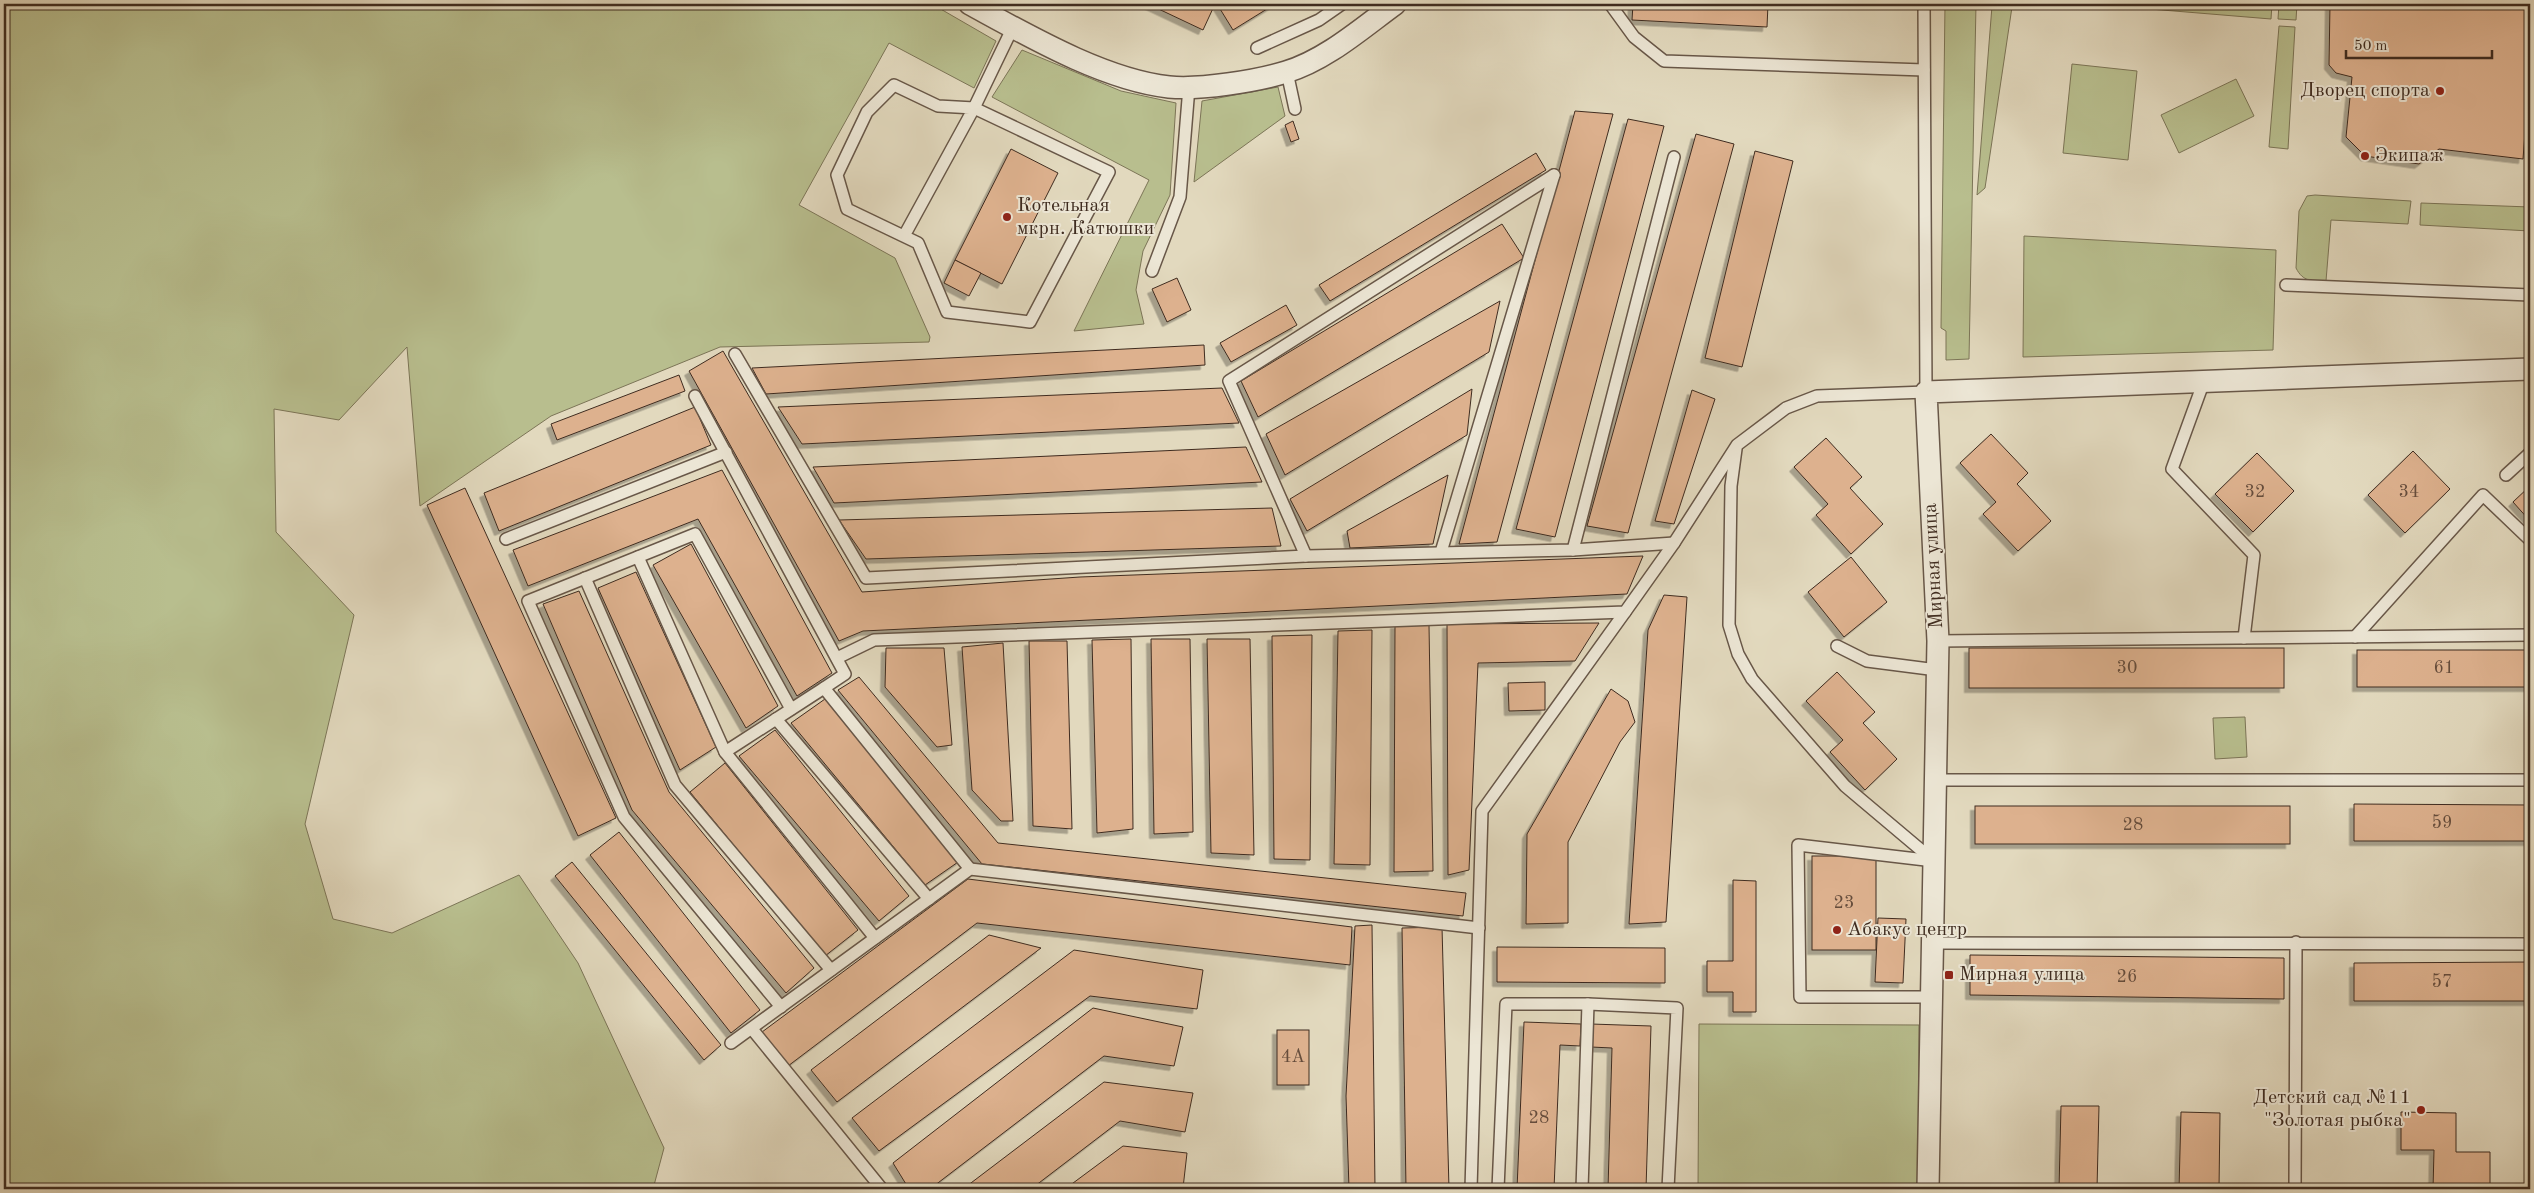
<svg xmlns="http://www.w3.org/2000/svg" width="2534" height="1193" font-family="'Old Standard TT',serif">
	<defs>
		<filter id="shadow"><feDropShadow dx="-4.5" dy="4.5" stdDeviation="0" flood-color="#0004"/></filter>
	</defs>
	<rect width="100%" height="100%" fill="#e2d9be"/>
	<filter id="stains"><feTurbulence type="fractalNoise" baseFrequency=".004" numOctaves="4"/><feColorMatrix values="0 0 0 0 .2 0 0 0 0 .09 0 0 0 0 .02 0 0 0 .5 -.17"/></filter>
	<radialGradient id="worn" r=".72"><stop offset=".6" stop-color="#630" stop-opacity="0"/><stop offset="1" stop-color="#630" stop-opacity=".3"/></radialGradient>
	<!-- green -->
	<g fill="#b8be8e" stroke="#7c7557">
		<path d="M4,4H932L996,41L974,88L889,43L799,205L895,258L930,337L929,342L720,347L551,416L420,506L407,347L339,420L274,409L276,532L354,615L305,824L333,919L392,933L519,875L578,963L664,1148L653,1189H4Z"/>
		<path d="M1945,4H1976L1969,359L1946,360V331L1941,328Z"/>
		<path d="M2150,4H2272L2271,19L2150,9Z"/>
		<path d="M2279,4H2297L2296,20L2278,19Z"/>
		<path d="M1992,6L2012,7L1985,188L1977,195Z"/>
		<path d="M2279,26L2295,27L2288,149L2269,147Z"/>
		<path d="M1022,50L1121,91L1176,103L1170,195L1143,251L1136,290L1144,324L1074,331L1149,180L992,97Z"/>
		<path d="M2072,64L2137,71L2128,160L2063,153Z"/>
		<path d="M2236,79L2254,116L2179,153L2161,115Z"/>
		<path d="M1278,87L1285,116L1194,182L1202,101Z"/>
		<path d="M2315,195L2411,201L2408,224L2331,220L2326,281C2312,281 2303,282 2296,268L2299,211L2307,196Z"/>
		<path d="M2421,203L2530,207V231L2420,225Z"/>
		<path d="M2024,236L2276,250L2273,350L2023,357Z"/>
		<path d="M2245,717L2247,757L2215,759L2213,718Z"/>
		<path d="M1699,1024L1919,1025L1918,1189H1698Z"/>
	</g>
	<!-- building -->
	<g fill="#ddb18e" stroke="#3f2c20" filter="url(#shadow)">
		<path d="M1148,4H1215L1203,30Z"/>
		<path d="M1217,4H1275L1233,30Z"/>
		<path d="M1633,4H1768L1767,27L1632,20Z"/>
		<path d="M2330,4H2530V104L2527,106L2523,159L2439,149L2419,164L2365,156L2346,137L2352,77L2336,73L2329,65Z"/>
		<path d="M1575,111L1613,114L1497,542L1459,544Z"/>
		<path d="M1628,119L1664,126L1555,537L1516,529Z"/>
		<path d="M1293,121L1299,139L1291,142L1285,125Z"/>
		<path d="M1696,134L1734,144L1628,533L1587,526Z"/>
		<path d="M1011,149L1058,173L1002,284L955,260Z"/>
		<path d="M1755,151L1793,161L1742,367L1705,358Z"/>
		<path d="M1536,153L1546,170L1330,301L1319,285Z"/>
		<path d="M1502,224L1524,258L1258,417L1241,381Z"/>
		<path d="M955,260L981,273L969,296L944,283Z"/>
		<path d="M1177,278L1191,310L1167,322L1152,289Z"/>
		<path d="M1500,301L1489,352L1285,475L1266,434Z"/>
		<path d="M1286,305L1297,325L1231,362L1220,343Z"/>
		<path d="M1204,345L1205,365L766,394L752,368Z"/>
		<path d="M723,351L862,592L1080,577L1643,556L1627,594L863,631L839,641L689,371Z"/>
		<path d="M679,375L685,391L557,440L551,424Z"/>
		<path d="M1222,388L1239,423L802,444L778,407Z"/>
		<path d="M1472,389L1467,435L1307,531L1290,499Z"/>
		<path d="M1692,390L1715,399L1674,524L1655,521Z"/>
		<path d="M695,407L711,445L499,531L484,493Z"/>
		<path d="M1991,434L2028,473L2017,484L2051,521L2018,551L1983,514L1996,502L1960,463Z"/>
		<path d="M1826,438L1862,477L1850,488L1883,524L1851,554L1816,515L1828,504L1794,467Z"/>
		<path d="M1246,447L1262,482L834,503L813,467Z"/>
		<path d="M2413,451L2450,489L2405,533L2368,495Z"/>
		<path d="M2257,453L2294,491L2253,532L2215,494Z"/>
		<path d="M722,470L832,673L797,696L698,519L528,586L513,550Z"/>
		<path d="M1448,475L1433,544L1350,548L1347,531Z"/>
		<path d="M2530,486V521L2513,502Z"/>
		<path d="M465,488L616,818L578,836L427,505Z"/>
		<path d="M1272,508L1281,546L866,559L839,520Z"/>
		<path d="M691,544L778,706L746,728L653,565Z"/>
		<path d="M1851,557L1887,602L1844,637L1808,592Z"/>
		<path d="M636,572L716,747L680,770L598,588Z"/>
		<path d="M579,591L669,792L814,968L786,993L632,810L543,604Z"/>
		<path d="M1664,595L1687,597L1666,922L1629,924L1648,630Z"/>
		<path d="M1599,623L1575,661L1478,663L1469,870L1448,875L1447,624Z"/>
		<path d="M1395,624L1429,625L1433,871L1394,872Z"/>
		<path d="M1372,630L1370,865L1334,864L1338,631Z"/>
		<path d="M1312,635L1310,860L1274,859L1272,636Z"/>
		<path d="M1131,639L1133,829L1097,833L1092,640Z"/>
		<path d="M1151,639H1190L1193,832L1154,834Z"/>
		<path d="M1207,639H1250L1254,855L1211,853Z"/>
		<path d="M1029,641H1067L1072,829L1033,826Z"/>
		<path d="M1003,643L1013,821H1001L972,790L962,647Z"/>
		<path d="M886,648H944L952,745L937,747L885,687Z"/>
		<rect x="1969" y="648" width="315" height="40"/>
		<rect x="2357" y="650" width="173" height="37"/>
		<path d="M1837,672L1875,712L1863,723L1897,759L1865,790L1830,752L1843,740L1806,701Z"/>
		<path d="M859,677L998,843L1466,893L1463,916L982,864L838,690Z"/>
		<path d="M1545,682V710L1509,711L1508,683Z"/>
		<path d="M1611,689L1628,701L1635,722L1620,742L1568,842V923L1526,924L1527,834Z"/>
		<path d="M825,699L961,860L925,885L791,723Z"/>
		<path d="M775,730L909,896L879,921L739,756Z"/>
		<path d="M725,763L858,930L825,956L690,792Z"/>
		<path d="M2354,804L2530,805V841H2354Z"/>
		<rect x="1975" y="806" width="315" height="38"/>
		<path d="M619,832L760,1010L731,1033L590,855Z"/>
		<rect x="1812" y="856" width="64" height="94"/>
		<path d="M572,862L721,1045L704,1060L555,876Z"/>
		<path d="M968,879L1352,927L1350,965L977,923L788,1066L758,1035Z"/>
		<path d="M1733,880L1756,881V1012H1733V992H1707V961H1733Z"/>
		<path d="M1878,918L1906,919L1903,983L1875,982Z"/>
		<path d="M1372,925L1375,1189H1349L1346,1096L1355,926Z"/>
		<path d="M1442,927L1449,1189H1406L1402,928Z"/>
		<path d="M989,935L1041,948L837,1102L811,1070Z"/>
		<path d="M1497,947L1665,948V983L1497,982Z"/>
		<path d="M1074,950L1203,970L1197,1009L1090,996L879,1151L852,1118Z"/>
		<path d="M1970,955L2284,958V999L1970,995Z"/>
		<path d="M2530,962V1001H2354V963Z"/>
		<path d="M1093,1008L1183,1027L1174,1066L1104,1056L930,1189H909L893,1163Z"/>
		<path d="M1524,1022L1581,1024L1580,1046L1560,1045L1554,1189H1517Z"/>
		<path d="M1591,1024L1651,1026L1646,1189H1608L1612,1048L1591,1047Z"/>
		<rect x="1277" y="1030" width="32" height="55"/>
		<path d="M1104,1082L1193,1093L1185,1132L1120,1121L1031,1189H963Z"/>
		<path d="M2061,1106H2099L2097,1189H2059Z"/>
		<path d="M2181,1112L2220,1113L2219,1189H2179Z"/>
		<path d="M2401,1112L2456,1113V1152H2490V1189H2398H2433L2434,1150H2401Z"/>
		<path d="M1123,1146L1187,1153L1183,1188L1065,1189Z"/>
	</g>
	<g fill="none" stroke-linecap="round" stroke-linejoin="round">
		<defs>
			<g id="lane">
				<path d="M1610,4L1634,37L1664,61L1924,70"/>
				<path d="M1257,48L1319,20L1342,4"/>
				<path d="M1287,72L1295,109"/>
				<path d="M904,236L974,108L1109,172L1030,322L947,312L918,243L847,209L837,175L867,112L894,85L938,106L974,108L1013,27"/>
				<path d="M1152,271L1180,197L1189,87"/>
				<path d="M2286,285L2530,295"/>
				<path d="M735,354L866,578L1306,556L1573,550L1674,543"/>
				<path d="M2204,381L2172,469L2254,555L2244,638"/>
				<path d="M695,396L845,674L824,688L970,869"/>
				<path d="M1736,449L1731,486L1729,625L1738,654L1752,679L1845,786L1934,861"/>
				<path d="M2506,475L2530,453"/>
				<path d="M506,539L726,452"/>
				<path d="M1573,550L1674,157"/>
				<path d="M1441,552L1554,175"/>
				<path d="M1306,556L1229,381L1554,175"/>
				<path d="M638,557L725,752L875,938"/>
				<path d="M585,578L675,785L831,970"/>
				<path d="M2355,637L2483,495L2530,540"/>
				<path d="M1938,641L2530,635"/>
				<path d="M1837,646L1867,661L1937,670"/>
				<path d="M837,658L874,640L1625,612L1674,543L1737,445L1786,408L1817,396L1926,392L1924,4"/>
				<path d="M776,719L929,899"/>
				<path d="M725,752L824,688"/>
				<path d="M1936,780H2530"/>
				<path d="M1933,943L2530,944"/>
				<path d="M1932,997H1800L1798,845L1934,861"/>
				<path d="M1588,1004L1677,1008L1668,1189"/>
				<path d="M781,1007L624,817L528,601L695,534L791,709"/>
				<path d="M752,1029L882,1189"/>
				<path d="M731,1043L970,869L1479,928"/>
				<path d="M1471,1189L1482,811L1625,612"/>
				<path d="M1498,1189L1506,1004H1588L1582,1189"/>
				<path d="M2295,1189L2296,942"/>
			</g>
			<g id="street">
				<path d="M970,4C1027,35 1104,80 1169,87C1200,90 1257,81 1286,72C1326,60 1362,28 1395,4"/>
				<path d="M1928,1189L1938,641L1926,392L2530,369"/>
			</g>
		</defs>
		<!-- lane casing -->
		<use href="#lane" stroke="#685748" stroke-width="14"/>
		<!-- street casing -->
		<use href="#street" stroke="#685748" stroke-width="24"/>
		<!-- lane -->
		<use href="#lane" stroke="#ece6d5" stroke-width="11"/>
		<!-- street -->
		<use href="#street" stroke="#ece6d5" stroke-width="21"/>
	</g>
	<!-- markers -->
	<g fill="#8f2418" stroke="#ece6d5" stroke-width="2">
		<circle cx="2440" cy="91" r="5"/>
		<circle cx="2365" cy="156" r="5"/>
		<circle cx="1007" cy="217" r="5"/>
		<circle cx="1837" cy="930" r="5"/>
		<rect x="1944" y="970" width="10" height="10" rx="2.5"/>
		<circle cx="2421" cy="1110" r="5"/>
	</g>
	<g text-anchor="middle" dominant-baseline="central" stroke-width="4" stroke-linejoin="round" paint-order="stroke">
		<!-- number labels -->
		<g font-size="18" fill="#664d3c">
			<text x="2255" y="492">32</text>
			<text x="2409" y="492">34</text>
			<text x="2127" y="668">30</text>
			<text x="2444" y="668">61</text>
			<text x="2442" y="823">59</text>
			<text x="2133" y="825">28</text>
			<text x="1844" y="903">23</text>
			<text x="2127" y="977">26</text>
			<text x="2442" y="982">57</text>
			<text x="1293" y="1057">4А</text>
			<text x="1539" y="1118">28</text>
		</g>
		<!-- poi labels -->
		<g font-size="20" fill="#3f2c20" stroke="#ece6d5" text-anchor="start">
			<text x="2430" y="91" text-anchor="end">Дворец спорта</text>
			<text x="2375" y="156">Экипаж</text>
			<text x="1017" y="206">Котельная<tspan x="1017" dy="23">мкрн. Катюшки</tspan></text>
			<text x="1847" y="930">Абакус центр</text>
			<text x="1959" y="975">Мирная улица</text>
			<text x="2411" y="1098" text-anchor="end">Детский сад №11<tspan x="2411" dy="23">"Золотая рыбка"</tspan></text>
		</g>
		<!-- street labels -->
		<g font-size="20" fill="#3f2c20" stroke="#ece6d5">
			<text transform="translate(1934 566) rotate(-93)">Мирная улица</text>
		</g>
	</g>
	<!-- margin -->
	<rect width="2534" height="1193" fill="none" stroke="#e2d9be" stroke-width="20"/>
	<rect x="5" y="5" width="2524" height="1183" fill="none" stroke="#3f2c20" stroke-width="2.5"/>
	<rect x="10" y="10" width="2514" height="1173" fill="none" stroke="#3f2c20"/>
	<!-- scale -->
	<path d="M2346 50v8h146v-8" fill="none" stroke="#3f2c20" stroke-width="2.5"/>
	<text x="2354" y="50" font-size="15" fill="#3f2c20" stroke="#ece6d5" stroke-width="4" paint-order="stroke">50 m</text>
	<rect width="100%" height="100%" filter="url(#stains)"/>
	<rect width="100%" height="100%" fill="url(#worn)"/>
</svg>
